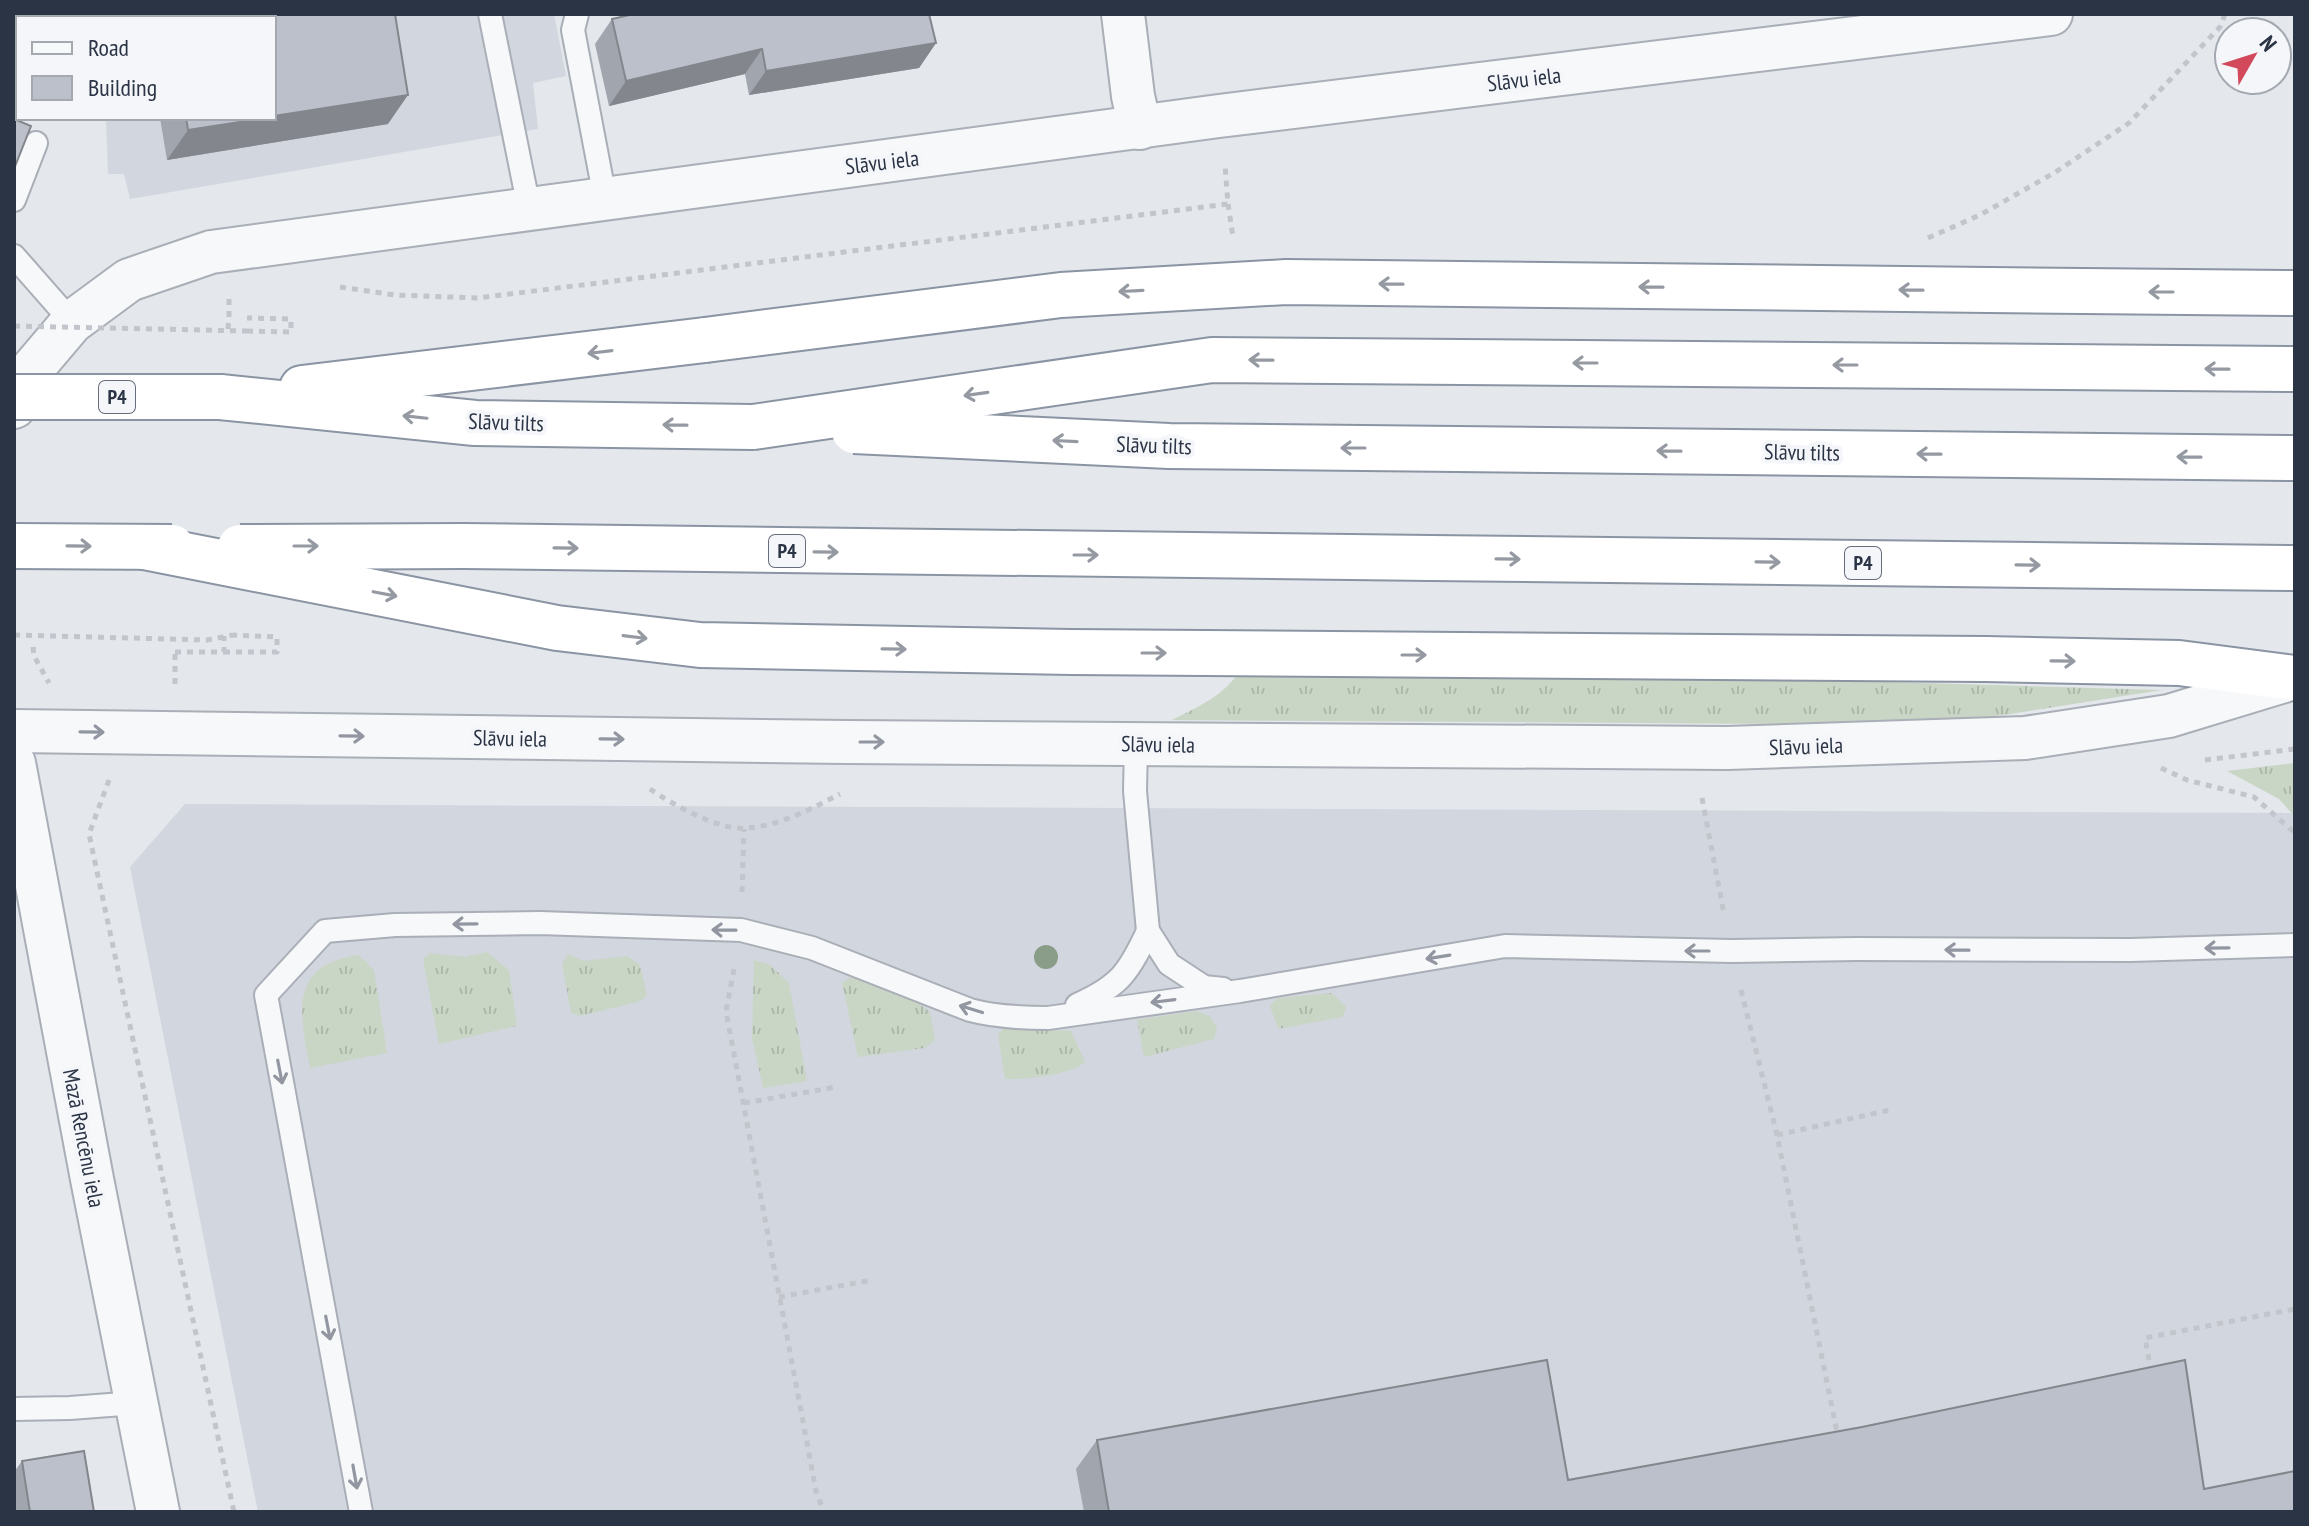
<svg xmlns="http://www.w3.org/2000/svg" width="2309" height="1526" font-family="'PT Sans Narrow',sans-serif">
	<defs>
		<pattern id="grass-tufts" width="24" height="20" patternUnits="userSpaceOnUse" patternTransform="scale(2)"><rect width="24" height="20" fill="#c9d6c5"/><path d="M3 7l-1-3M5 7V3M7 7l1-3M15 17l-1-3M17 17v-4M19 17l1-3" fill="none" stroke="#adb8ab"/></pattern>
	</defs>
	<rect width="100%" height="100%" fill="#e4e7ec"/>
	<!-- built -->
	<g fill="#d2d6de">
		<path d="M102,14H554L566,76L533,83L538,129L130,199L124,174H108L106,118H274V18H102Z"/>
		<path d="M185,804L2295,813V1512H258L130,867Z"/>
	</g>
	<!-- grass -->
	<g fill="url(#grass-tufts)">
		<path d="M1245,663L2162,690L1940,725L1172,720C1204,704 1227,694 1245,663Z"/>
		<path d="M2295,763V817L2279,799L2227,771Z"/>
		<path d="M487,952L509,970L517,1026L439,1044L423,959L430,953L465,957Z"/>
		<path d="M568,954L583,961L627,956L640,965L647,995L641,1001L580,1016L571,1013L562,964Z"/>
		<path d="M359,955L374,970L387,1053L310,1068C300,1014 287,965 359,955Z"/>
		<path d="M754,960L769,964L789,983L807,1081L763,1088L752,1037Z"/>
		<path d="M851,977L916,1001L930,1012L935,1040L925,1048L858,1057L842,983Z"/>
		<path d="M1332,993L1346,1007L1343,1017L1278,1029L1270,1006L1278,998Z"/>
		<path d="M1196,1011L1210,1016L1217,1028L1214,1039L1144,1057L1137,1020Z"/>
		<path d="M1004,1027L1071,1031L1085,1062C1070,1075 1025,1080 1005,1079L998,1035Z"/>
	</g>
	<g fill="none" stroke-linecap="round" stroke-linejoin="round">
		<defs>
			<g id="service">
				<path d="M490,14L529,208"/>
				<path d="M577,14L573,30L605,198"/>
				<path d="M14,200L36,143"/>
				<path d="M14,256L72,322"/>
				<path d="M1136,744L1135,791L1148,931L1169,964L1204,987L1223,989"/>
				<path d="M1077,1005C1120,986 1129,972 1148,931"/>
				<path d="M14,1409L70,1408L136,1403"/>
				<path d="M361,1512L266,995L325,931L395,925L540,923L741,930L812,948L970,1010C996,1017 1021,1018 1048,1018L1240,991L1505,946L1732,951L1856,949L2131,950L2295,945"/>
			</g>
			<g id="minor">
				<path d="M1123,14L1133,96L1140,128"/>
				<path d="M14,407L22,381L72,322L129,280L211,252L1219,116L2051,14"/>
				<path d="M14,731L847,742L1727,748L2025,738L2169,716L2294,678"/>
				<path d="M14,763L92,1179L158,1512"/>
			</g>
			<g id="trunk">
				<path d="M1989,290L2295,293"/>
				<path d="M302,388L705,340"/>
				<path d="M220,397L475,423L753,427"/>
				<path d="M1430,558L2295,568"/>
				<path d="M1985,659L2179,663L2295,678"/>
			</g>
		</defs>
		<!-- service casing -->
		<use href="#service" stroke="#a9aeb7" stroke-width="26"/>
		<!-- minor casing -->
		<use href="#minor" stroke="#a9aeb7" stroke-width="46"/>
		<!-- trunk casing -->
		<use href="#trunk" stroke="#8b94a3" stroke-width="48"/>
		<!-- path -->
		<g stroke="#c2c5cb" stroke-width="5" stroke-dasharray="6 6" stroke-linecap="butt">
			<path d="M1228,204L1233,237"/>
			<path d="M1928,238L1980,215L2054,173L2129,123L2220,27L2225,14"/>
			<path d="M340,287L395,295L478,298L1228,204L1225,165"/>
			<path d="M229,317V298"/>
			<path d="M247,331L291,332V319L247,318"/>
			<path d="M33,647L34,656L49,683"/>
			<path d="M175,652H224V636"/>
			<path d="M224,652H277V637L233,635"/>
			<path d="M175,684V649"/>
			<path d="M2205,760L2295,749"/>
			<path d="M2161,768L2187,780L2254,797L2295,833"/>
			<path d="M109,780L89,834L234,1512"/>
			<path d="M650,789C672,804 719,831 747,828C779,826 811,809 840,794"/>
			<path d="M1702,798L1724,914"/>
			<path d="M742,892L744,829"/>
			<path d="M734,969L726,1011L816,1491L824,1512"/>
			<path d="M1741,990L1777,1135L1838,1437"/>
			<path d="M744,1103L836,1087"/>
			<path d="M1777,1135L1890,1110"/>
			<path d="M779,1297L872,1280"/>
			<path d="M2151,1372L2145,1338L2295,1309"/>
		</g>
		<!-- service -->
		<use href="#service" stroke="#f7f8fa" stroke-width="22"/>
		<!-- minor -->
		<use href="#minor" stroke="#f7f8fa" stroke-width="42"/>
		<!-- trunk -->
		<use href="#trunk" stroke="#fff" stroke-width="44"/>
		<defs>
			<g id="trunk-bridge">
				<path d="M705,340L1061,295L1286,282L1989,290"/>
				<path d="M14,397H220"/>
				<path d="M753,427L1212,360L2295,369"/>
				<path d="M854,431L1169,446L2295,458"/>
				<path d="M14,546L172,547"/>
				<path d="M144,547L557,628L700,645L1071,652L1985,659"/>
				<path d="M240,547L463,546L1430,558"/>
			</g>
		</defs>
		<!-- trunk-bridge casing -->
		<use href="#trunk-bridge" stroke="#8b94a3" stroke-width="48" stroke-linecap="butt"/>
		<!-- path-bridge -->
		<g stroke="#c2c5cb" stroke-width="5" stroke-dasharray="6 6" stroke-linecap="butt">
			<path d="M14,326L247,331"/>
			<path d="M228,329L229,317"/>
			<path d="M14,635L207,640L233,635"/>
		</g>
		<!-- trunk-bridge -->
		<use href="#trunk-bridge" stroke="#fff" stroke-width="44"/>
	</g>
	<!-- trees -->
	<circle fill="#899d89" cx="1046" cy="957" r="12"/>
	<!-- wall -->
	<g fill="#a1a5ae">
		<path d="M612,19L936,43L919,68L749,95L745,74L609,106L595,44Z"/>
		<path d="M160,118H274L388,124L167,160Z"/>
		<path d="M1097,1440L1568,1480L2204,1489L2295,1512H1084L1076,1469Z"/>
		<path d="M22,1461L94,1512H14V1472Z"/>
	</g>
	<!-- shaded-wall -->
	<g fill="#83868d">
		<path d="M936,43L919,68L749,95L766,71Z"/>
		<path d="M762,49L745,74L609,106L626,81Z"/>
		<path d="M408,95L388,124L167,160L188,130L265,118H274V116Z"/>
	</g>
	<!-- building -->
	<g fill="#bbc0ca" stroke="#83868d" stroke-width="2">
		<path d="M14,14H56L54,18H18V108L14,118Z"/>
		<path d="M266,14H395L408,95L274,116V18H242Z"/>
		<path d="M634,14H929L936,43L766,71L762,49L626,81L612,19Z"/>
		<path d="M186,118H265L188,130Z"/>
		<path d="M14,119L31,126L14,169Z"/>
		<path d="M1547,1360L1568,1480L1862,1427L2185,1360L2204,1489L2295,1471V1512H1109L1097,1440Z"/>
		<path d="M84,1451L94,1512H30L22,1461Z"/>
	</g>
	<!-- one-way arrows -->
	<defs><path id="oneway-shaft" d="M-6 0H5M1.5-3L5.5 0L1.5 3" fill="none" stroke-width="1.6" stroke-linecap="round" stroke-linejoin="round" transform="scale(2)"/></defs>
	<g stroke="#959aa2">
		<use href="#oneway-shaft" transform="translate(1391 284) rotate(-179)"/>
		<use href="#oneway-shaft" transform="translate(1651 287) rotate(-179)"/>
		<use href="#oneway-shaft" transform="translate(1911 290) rotate(-179)"/>
		<use href="#oneway-shaft" transform="translate(1131 291) rotate(177)"/>
		<use href="#oneway-shaft" transform="translate(2161 292) rotate(-180)"/>
		<use href="#oneway-shaft" transform="translate(600 352) rotate(173)"/>
		<use href="#oneway-shaft" transform="translate(1261 360) rotate(-179)"/>
		<use href="#oneway-shaft" transform="translate(1585 363) rotate(-180)"/>
		<use href="#oneway-shaft" transform="translate(1845 365) rotate(-180)"/>
		<use href="#oneway-shaft" transform="translate(2217 369) rotate(-179)"/>
		<use href="#oneway-shaft" transform="translate(976 394) rotate(172)"/>
		<use href="#oneway-shaft" transform="translate(415 417) rotate(-174)"/>
		<use href="#oneway-shaft" transform="translate(675 425) rotate(-179)"/>
		<use href="#oneway-shaft" transform="translate(1065 441) rotate(-177)"/>
		<use href="#oneway-shaft" transform="translate(1353 448) rotate(-180)"/>
		<use href="#oneway-shaft" transform="translate(1669 451) rotate(-179)"/>
		<use href="#oneway-shaft" transform="translate(1929 454) rotate(-179)"/>
		<use href="#oneway-shaft" transform="translate(2189 457) rotate(-179)"/>
		<use href="#oneway-shaft" transform="translate(79 546) rotate(1)"/>
		<use href="#oneway-shaft" transform="translate(306 546)"/>
		<use href="#oneway-shaft" transform="translate(566 548) rotate(1)"/>
		<use href="#oneway-shaft" transform="translate(826 552) rotate(1)"/>
		<use href="#oneway-shaft" transform="translate(1086 555)"/>
		<use href="#oneway-shaft" transform="translate(1508 559) rotate(1)"/>
		<use href="#oneway-shaft" transform="translate(1768 562) rotate(1)"/>
		<use href="#oneway-shaft" transform="translate(2028 565) rotate(1)"/>
		<use href="#oneway-shaft" transform="translate(385 594) rotate(11)"/>
		<use href="#oneway-shaft" transform="translate(635 637) rotate(7)"/>
		<use href="#oneway-shaft" transform="translate(894 649) rotate(1)"/>
		<use href="#oneway-shaft" transform="translate(1154 653)"/>
		<use href="#oneway-shaft" transform="translate(1414 655)"/>
		<use href="#oneway-shaft" transform="translate(2063 661) rotate(1)"/>
	</g>
	<g stroke="#9196a0">
		<use href="#oneway-shaft" transform="translate(92 732) rotate(1)"/>
		<use href="#oneway-shaft" transform="translate(352 736) rotate(1)"/>
		<use href="#oneway-shaft" transform="translate(612 739) rotate(1)"/>
		<use href="#oneway-shaft" transform="translate(872 742)"/>
		<use href="#oneway-shaft" transform="translate(465 924) rotate(179)"/>
		<use href="#oneway-shaft" transform="translate(724 930) rotate(-179)"/>
		<use href="#oneway-shaft" transform="translate(2217 948) rotate(179)"/>
		<use href="#oneway-shaft" transform="translate(1957 950) rotate(-179)"/>
		<use href="#oneway-shaft" transform="translate(1697 951) rotate(-180)"/>
		<use href="#oneway-shaft" transform="translate(1438 957) rotate(171)"/>
		<use href="#oneway-shaft" transform="translate(1163 1001) rotate(173)"/>
		<use href="#oneway-shaft" transform="translate(971 1009) rotate(-163)"/>
		<use href="#oneway-shaft" transform="translate(280 1072) rotate(79)"/>
		<use href="#oneway-shaft" transform="translate(328 1328) rotate(79)"/>
		<use href="#oneway-shaft" transform="translate(355 1477) rotate(80)"/>
	</g>
	<g text-anchor="middle" dominant-baseline="central" stroke-width="8" stroke-linejoin="round" paint-order="stroke">
		<!-- shield labels -->
		<g fill="#f4f6f9" stroke="#676e7b" stroke-width="2">
			<rect x="99" y="381" width="36" height="32" rx="6"/>
			<rect x="769" y="535" width="36" height="32" rx="6"/>
			<rect x="1845" y="547" width="36" height="32" rx="6"/>
		</g>
		<g font-size="20" font-weight="bold" fill="#2b3445">
			<text x="117" y="397">P4</text>
			<text x="787" y="551">P4</text>
			<text x="1863" y="563">P4</text>
		</g>
		<!-- street labels -->
		<g font-size="22" fill="#2b3445" stroke="#f4f6f9">
			<text transform="translate(1524 79) rotate(-7)">Slāvu iela</text>
			<text transform="translate(882 162) rotate(-7)">Slāvu iela</text>
			<text transform="translate(506 422) rotate(2)">Slāvu tilts</text>
			<text transform="translate(1154 445) rotate(2)">Slāvu tilts</text>
			<text transform="translate(1802 452) rotate(1)">Slāvu tilts</text>
			<text transform="translate(510 738) rotate(1)">Slāvu iela</text>
			<text transform="translate(1158 744) rotate(1)">Slāvu iela</text>
			<text transform="translate(1806 746) rotate(-2)">Slāvu iela</text>
			<text transform="translate(84 1138) rotate(79)">Mazā Rencēnu iela</text>
		</g>
	</g>
	<!-- border -->
	<rect width="2309" height="1526" fill="none" stroke="#2b3445" stroke-width="32"/>
	<!-- legend -->
	<rect x="16" y="16" width="260" height="104" fill="#f4f6f9" stroke="#a4a8b1" stroke-width="2"/>
	<rect x="32" y="42" width="40" height="12" fill="#f7f8fa" stroke="#a4a8b1" stroke-width="2"/>
	<text x="88" y="56" font-size="24" fill="#2b3445">Road</text>
	<rect x="32" y="76" width="40" height="24" fill="#bbc0ca" stroke="#a4a8b1" stroke-width="2"/>
	<text x="88" y="96" font-size="24" fill="#2b3445">Building</text>
	<!-- north arrow -->
	<g transform="translate(2253 56) rotate(51)"><circle r="38" fill="#f4f6f9" stroke="#a4a8b1" stroke-width="2"/>
	<path d="M0-6L14 30L0 20L-14 30Z" fill="#d1495b"/>
	<text y="-12" font-size="22" font-weight="bold" text-anchor="middle" fill="#2b3445">N</text>
	</g>
</svg>
